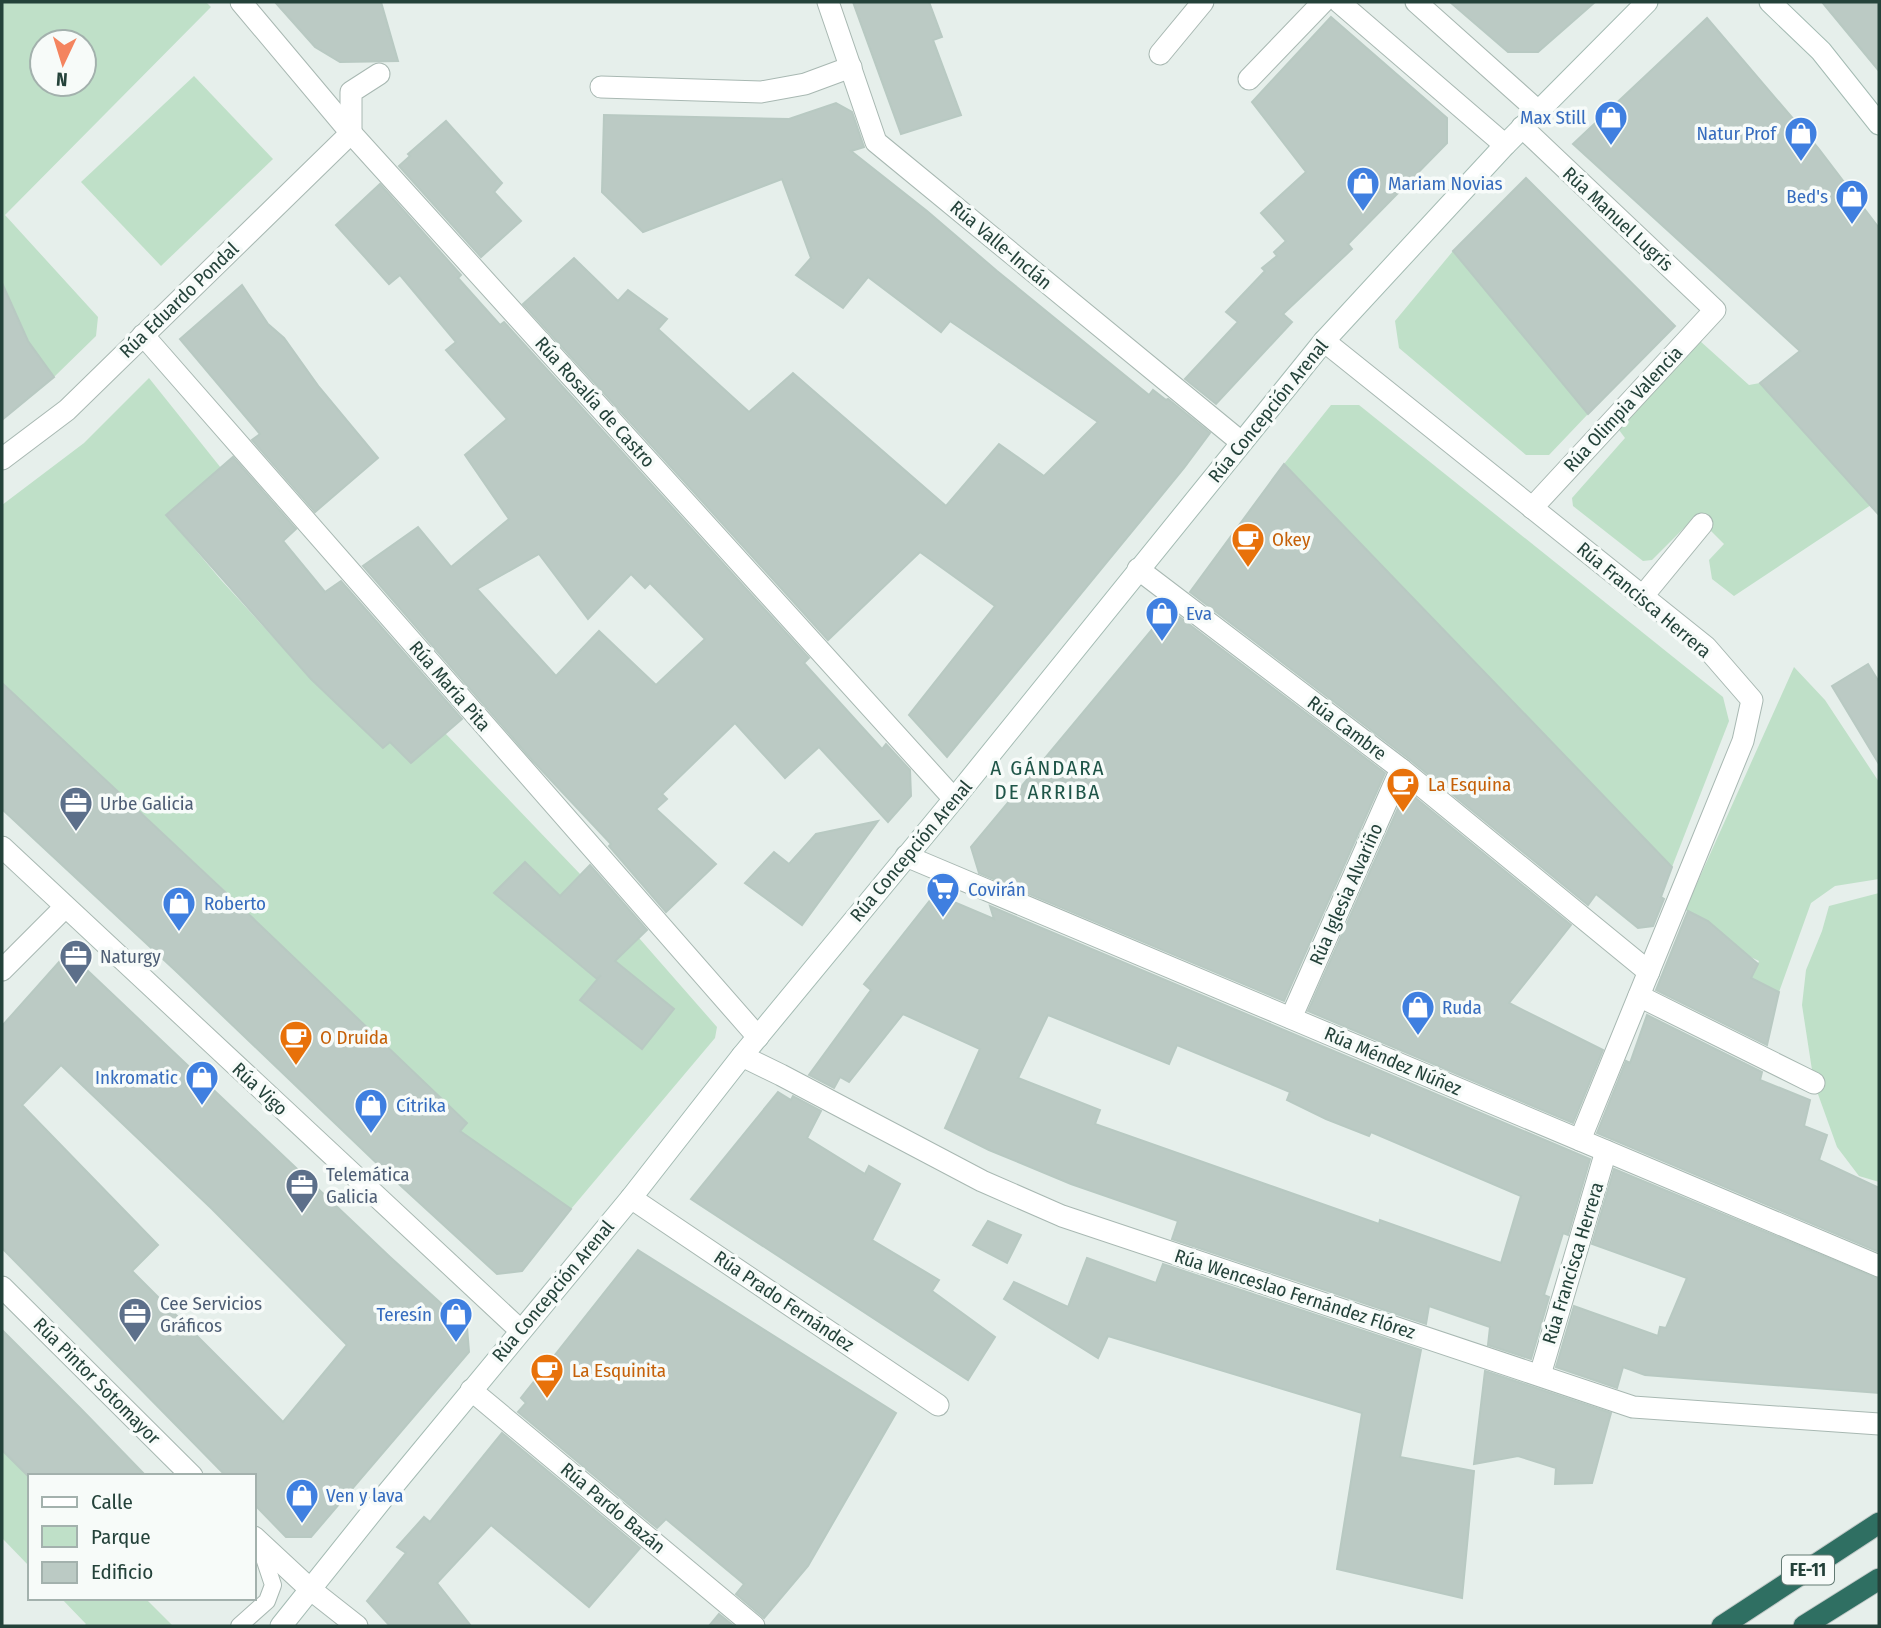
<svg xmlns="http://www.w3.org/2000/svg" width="1881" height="1628" font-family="'Fira Sans Condensed',sans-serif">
	<rect width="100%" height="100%" fill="#e6efeb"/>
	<!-- green -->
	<g fill="#bfe0c8" fill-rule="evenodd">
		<path d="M2,2H206L211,7L5,215L98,317L96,336L54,377L28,341L2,284ZM42,42H84V84H42Z"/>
		<path d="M194,76L273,159L161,266L81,182Z"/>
		<path d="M1453,251L1506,315L1565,320L1537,353L1588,414L1549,455H1526L1399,348L1395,321Z"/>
		<path d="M1700,341L1749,385L1760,383L1871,505L1734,596L1712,579L1709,560L1724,544L1696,516L1652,560L1643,561L1573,506L1572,498L1625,438L1619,430Z"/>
		<path d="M149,378L221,468L166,515L221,580L315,683L383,747L390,742L411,763L445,733L581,875L560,896L495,893L597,979L580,1000L642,1049L674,1009L615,961L639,938L717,1027L715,1038L571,1209L460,1131L467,1123L274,940L214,1006L176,972L239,904L2,683V505L84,443Z"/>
		<path d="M1331,405H1359L1723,697L1729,721L1672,867L1284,464Z"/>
		<path d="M1794,667L1825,700L1879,782V879L1835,886L1811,903L1779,992L1751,978L1759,961L1742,953L1708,921L1685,910Z"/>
		<path d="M1879,893V1182L1859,1176L1837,1147L1814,1083L1802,1005L1806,970L1822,931L1829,906Z"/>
		<path d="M2,1450L30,1477V1567L2,1538Z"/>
		<path d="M61,1598H145L173,1626H84L86,1624Z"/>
	</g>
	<!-- building -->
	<g fill="#bbcac4" stroke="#b8c9c2" stroke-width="2" fill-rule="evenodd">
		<path d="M275,2H381L398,61L340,62L315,47Z"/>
		<path d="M853,2H929L942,37L933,40L961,115L901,134Z"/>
		<path d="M1450,2H1595L1538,52H1508Z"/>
		<path d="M1822,2H1879V71L1851,37Z"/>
		<path d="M1331,17L1447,118V143L1348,244L1352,249L1283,314L1292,322L1216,404L1185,379L1238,322L1226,312L1265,271L1262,268L1277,256L1274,252L1286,241L1261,213L1306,172L1252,102Z"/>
		<path d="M1707,18L1818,148L1879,228V515L1760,383L1800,351L1573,144Z"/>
		<path d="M836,103L852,112L864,147L851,151L927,211L997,271L1149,395L1153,390L1166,400L1168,399L1210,433L1184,468L947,757L909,715L995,606L920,552L828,640L523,304L574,258L618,301L628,290L667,319L658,329L749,412L793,373L946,506L999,444L1044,476L1098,422L950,321L941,332L868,277L843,308L796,275L811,258L782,179L643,232L602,192L604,115L789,119Z"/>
		<path d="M446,121L502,183L494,192L521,221L481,257L399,166L410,156L408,154Z"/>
		<path d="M1526,178L1675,326L1588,414L1453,251Z"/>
		<path d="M380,184L461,275L458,278L500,325L504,322L809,658L804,663L882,749L886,744L910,770L911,796L888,822L819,747L785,778L735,723L662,794L667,799L656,809L716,864L666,912L609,846L611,844L532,760L363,566L418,527L451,567L509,519L465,455L507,419L446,350L456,342L400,275L389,284L336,225ZM539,554L588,619L631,574L645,588L650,583L705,639L656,685L599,631L556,676L477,589Z"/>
		<path d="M2,283L28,341L54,377L2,420Z"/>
		<path d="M242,285L268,324L284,338L319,387L378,458L315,512L252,440L260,434L180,339Z"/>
		<path d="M233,457L296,529L283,541L325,592L341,581L462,719L411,763L390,742L383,748L311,679L166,515Z"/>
		<path d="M1284,464L1672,867L1661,897L1664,899L1653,926L1638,928L1596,894L1588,905L1409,759L1190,592Z"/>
		<path d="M1169,609L1385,773L1284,1001L979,873L971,847Z"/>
		<path d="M1868,664L1879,682V764L1832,686Z"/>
		<path d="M2,683L239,905L467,1123L460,1131L571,1209L522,1271L497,1274L388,1174L177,972L2,809Z"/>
		<path d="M1406,790L1571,925L1509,1003L1603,1050L1573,1123L1308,1011Z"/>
		<path d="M878,821L802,925L745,883L774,852L789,864L816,834Z"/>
		<path d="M525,862L560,896L590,865L647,930L615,961L674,1009L642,1049L580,1000L601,975L597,979L494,893Z"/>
		<path d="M935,894L994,919L990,906L1590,1159L1568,1235L1563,1233L1544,1295L1549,1297L1531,1359L1488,1345L1490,1327L1429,1306L1426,1324L1172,1239L1178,1221L1071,1184L989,1150L945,1128L980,1049L903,1014L849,1082L840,1077L834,1088L809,1075L871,990L864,984ZM1048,1015L1169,1064L1177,1045L1290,1092L1287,1100L1326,1119L1369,1136L1371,1132L1521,1196L1501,1263L1380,1220L1379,1224L1095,1124L1100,1110L1018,1078Z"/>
		<path d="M1688,911L1708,921L1758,964L1751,978L1779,992L1767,1045L1656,990Z"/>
		<path d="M68,952L390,1257L467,1327L469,1352L311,1537H286L254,1504V1476H226L2,1248V1026ZM61,1065L212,1209L347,1345L283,1422L132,1271L158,1245L22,1105Z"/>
		<path d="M1647,1015L1762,1072L1760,1080L1810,1100L1804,1126L1827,1135L1819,1160L1879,1188V1252L1597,1133L1626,1061L1630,1063Z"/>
		<path d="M778,1092L791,1100L793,1096L821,1111L807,1138L865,1174L869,1166L900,1184L872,1240L939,1280L932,1291L995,1337L968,1380L691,1199Z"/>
		<path d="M1614,1169L1879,1279V1393L1645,1375L1623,1367L1617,1388L1556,1367L1574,1306L1658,1336L1660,1327L1666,1328L1687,1278L1592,1244Z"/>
		<path d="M988,1221L1021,1235L1007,1263L973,1245Z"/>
		<path d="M638,1250L896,1413L808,1566L764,1618L736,1594L744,1584L666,1519L657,1528L518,1412L526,1403L521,1398Z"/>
		<path d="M1087,1258L1156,1283L1163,1264L1421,1350L1400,1457L1474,1471L1462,1598L1337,1569L1362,1413L1108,1336L1098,1358L1004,1299L1014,1282L1068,1307Z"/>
		<path d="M2,1330L81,1409L146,1476H28L2,1450Z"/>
		<path d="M1485,1371L1611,1413L1592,1483L1555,1484L1556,1468L1518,1456L1474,1464Z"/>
		<path d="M502,1433L640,1548L589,1607L491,1525L437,1583L471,1626H390L367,1601L406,1553L397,1547L424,1517L430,1522Z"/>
		<path d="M719,1614L734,1626H709Z"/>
	</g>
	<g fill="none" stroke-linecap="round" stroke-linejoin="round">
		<defs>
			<path id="lane" d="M239,1626L267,1601L273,1585L259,1543"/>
			<g id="street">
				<path d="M241,2L351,133L954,799"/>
				<path d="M828,2L876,142L1241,442"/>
				<path d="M1339,2L1505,145"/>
				<path d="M1416,2L1538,111"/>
				<path d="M1160,54L1203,2"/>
				<path d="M1249,79L1323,2"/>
				<path d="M601,87L761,92L805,84L851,67"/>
				<path d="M1522,127L1715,310L1532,508"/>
				<path d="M351,133V92L379,74"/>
				<path d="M143,335L758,1037"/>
				<path d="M1324,341L1706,647L1752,700L1743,741L1580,1140"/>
				<path d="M2,459L67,410L351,133"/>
				<path d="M1138,569L1401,769L1649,972"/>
				<path d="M1642,597L1702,524"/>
				<path d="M2,847L520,1330"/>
				<path d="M906,856L1879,1266"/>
				<path d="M2,970L65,907"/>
				<path d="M1639,996L1814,1083"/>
				<path d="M1291,1018L1401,769"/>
				<path d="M742,1056L781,1075L982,1181L1062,1216L1633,1407L1879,1424"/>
				<path d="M631,1198L938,1405"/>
				<path d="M2,1287L192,1476"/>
				<path d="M1540,1375L1606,1151"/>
				<path d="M471,1390L754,1626"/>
				<path d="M254,1537L310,1589L357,1626"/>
			</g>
			<g id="secondary">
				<path d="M1770,2L1821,51L1879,124"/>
				<path d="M281,1626L384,1497L631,1198L742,1056L954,799L1324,341L1505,145L1647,2"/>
			</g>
			<g id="highway">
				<path d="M1722,1626L1879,1523"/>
				<path d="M1804,1626L1879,1579"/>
			</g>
		</defs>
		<!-- lane casing -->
		<use href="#lane" stroke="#a8b8b2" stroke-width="18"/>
		<!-- street casing -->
		<use href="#street" stroke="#a8b8b2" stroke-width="23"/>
		<!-- secondary casing -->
		<use href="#secondary" stroke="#a4bbb3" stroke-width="23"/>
		<!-- highway casing -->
		<use href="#highway" stroke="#c2cac8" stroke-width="23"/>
		<!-- lane -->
		<use href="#lane" stroke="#fff" stroke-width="16"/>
		<!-- street -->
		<use href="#street" stroke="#fff" stroke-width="21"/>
		<!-- secondary -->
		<use href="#secondary" stroke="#fff" stroke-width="21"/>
		<!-- highway -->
		<use href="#highway" stroke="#2f6f62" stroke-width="21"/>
	</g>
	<!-- icons -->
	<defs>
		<symbol id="shop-pin" viewBox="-11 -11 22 30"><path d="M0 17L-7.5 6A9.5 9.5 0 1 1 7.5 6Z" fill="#3f7fe0" stroke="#f7fbf9"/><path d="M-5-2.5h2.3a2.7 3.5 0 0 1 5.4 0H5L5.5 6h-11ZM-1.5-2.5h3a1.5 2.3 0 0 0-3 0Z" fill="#fff"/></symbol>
		<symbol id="cafe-pin" viewBox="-11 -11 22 30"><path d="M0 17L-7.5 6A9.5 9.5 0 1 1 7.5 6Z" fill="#e8710a" stroke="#f7fbf9"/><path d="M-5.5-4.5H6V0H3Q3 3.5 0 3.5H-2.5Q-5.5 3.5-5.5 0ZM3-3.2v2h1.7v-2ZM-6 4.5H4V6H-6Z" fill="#fff"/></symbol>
		<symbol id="office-pin" viewBox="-11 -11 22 30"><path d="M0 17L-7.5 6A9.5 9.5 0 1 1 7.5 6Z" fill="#5c6f8a" stroke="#f7fbf9"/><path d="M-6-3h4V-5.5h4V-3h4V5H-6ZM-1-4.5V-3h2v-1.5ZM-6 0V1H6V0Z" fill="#fff"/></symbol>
		<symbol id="supermarket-pin" viewBox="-11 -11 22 30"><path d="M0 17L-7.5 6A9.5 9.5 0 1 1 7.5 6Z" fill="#3f7fe0" stroke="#f7fbf9"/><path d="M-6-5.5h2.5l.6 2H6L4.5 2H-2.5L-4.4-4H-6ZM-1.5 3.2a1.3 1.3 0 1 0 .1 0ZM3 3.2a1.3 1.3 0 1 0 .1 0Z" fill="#fff"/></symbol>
	</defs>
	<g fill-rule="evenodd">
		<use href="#shop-pin" x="1592" y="98" width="38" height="52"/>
		<use href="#shop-pin" x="1782" y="114" width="38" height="52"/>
		<use href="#shop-pin" x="1344" y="164" width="38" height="52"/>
		<use href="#shop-pin" x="1833" y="177" width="38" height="52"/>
		<use href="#cafe-pin" x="1229" y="520" width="38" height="52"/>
		<use href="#shop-pin" x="1143" y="594" width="38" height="52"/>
		<use href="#cafe-pin" x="1384" y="765" width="38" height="52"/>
		<use href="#office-pin" x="57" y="784" width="38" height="52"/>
		<use href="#supermarket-pin" x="924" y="870" width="38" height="52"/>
		<use href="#shop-pin" x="160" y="884" width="38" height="52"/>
		<use href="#office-pin" x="57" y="937" width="38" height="52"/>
		<use href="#shop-pin" x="1399" y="988" width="38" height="52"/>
		<use href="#cafe-pin" x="277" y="1018" width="38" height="52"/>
		<use href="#shop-pin" x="183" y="1058" width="38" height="52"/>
		<use href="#shop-pin" x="352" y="1086" width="38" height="52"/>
		<use href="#office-pin" x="283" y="1166" width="38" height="52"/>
		<use href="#office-pin" x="116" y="1295" width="38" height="52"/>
		<use href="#shop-pin" x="437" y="1295" width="38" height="52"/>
		<use href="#cafe-pin" x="528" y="1351" width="38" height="52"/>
		<use href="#shop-pin" x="283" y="1476" width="38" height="52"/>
	</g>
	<g text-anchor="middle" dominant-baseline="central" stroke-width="7" stroke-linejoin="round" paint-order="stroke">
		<!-- shield labels -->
		<rect fill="#f7fbf9" stroke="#637a73" stroke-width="2" x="1782" y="1555.5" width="52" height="29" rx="5"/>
		<g font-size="18" font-weight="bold" fill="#24423a">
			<text x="1808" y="1570">FE-11</text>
		</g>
		<!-- shop labels -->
		<g font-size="19" fill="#366cbe" stroke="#f7fbf9" text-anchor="start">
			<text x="1586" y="117" text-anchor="end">Max Still</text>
			<text x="1776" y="133" text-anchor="end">Natur Prof</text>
			<text x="1388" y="183">Mariam Novias</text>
			<text x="1828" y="196" text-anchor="end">Bed's</text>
			<text x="1186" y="613">Eva</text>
			<text x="968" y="889">Covirán</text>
			<text x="204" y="903">Roberto</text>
			<text x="1442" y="1007">Ruda</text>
			<text x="178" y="1077" text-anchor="end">Inkromatic</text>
			<text x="396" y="1105">Cítrika</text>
			<text x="432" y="1314" text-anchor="end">Teresín</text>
			<text x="326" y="1495">Ven y lava</text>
		</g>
		<!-- street labels -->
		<g font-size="19" fill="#24423a" stroke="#f7fbf9">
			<text transform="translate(1618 219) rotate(43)">Rúa Manuel Lugrís</text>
			<text transform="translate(1001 245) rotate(40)">Rúa Valle-Inclán</text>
			<text transform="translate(179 300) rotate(-44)">Rúa Eduardo Pondal</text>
			<text transform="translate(595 402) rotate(48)">Rúa Rosalía de Castro</text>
			<text transform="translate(1623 409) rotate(-47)">Rúa Olimpia Valencia</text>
			<text transform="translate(1268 411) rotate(-51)">Rúa Concepción Arenal</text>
			<text transform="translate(1644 600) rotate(40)">Rúa Francisca Herrera</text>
			<text transform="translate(450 686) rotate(49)">Rúa María Pita</text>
			<text transform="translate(1347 728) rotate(37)">Rúa Cambre</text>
			<text transform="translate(911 851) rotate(-50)">Rúa Concepción Arenal</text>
			<text transform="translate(1346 894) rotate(-66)">Rúa Iglesia Alvariño</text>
			<text transform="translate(1393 1061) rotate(23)">Rúa Méndez Núñez</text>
			<text transform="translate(260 1089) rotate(43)">Rúa Vigo</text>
			<text transform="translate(1573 1263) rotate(-73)">Rúa Francisca Herrera</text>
			<text transform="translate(553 1291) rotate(-50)">Rúa Concepción Arenal</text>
			<text transform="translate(1295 1294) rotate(18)">Rúa Wenceslao Fernández Flórez</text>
			<text transform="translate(784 1301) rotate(34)">Rúa Prado Fernández</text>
			<text transform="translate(97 1381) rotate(45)">Rúa Pintor Sotomayor</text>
			<text transform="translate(613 1508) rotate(40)">Rúa Pardo Bazán</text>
		</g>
		<!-- food labels -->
		<g font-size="19" fill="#c56008" stroke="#f7fbf9" text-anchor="start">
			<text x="1272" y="539">Okey</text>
			<text x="1428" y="784">La Esquina</text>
			<text x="320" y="1037">O Druida</text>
			<text x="572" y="1370">La Esquinita</text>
		</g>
		<!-- service labels -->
		<g font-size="19" fill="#4e5e75" stroke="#f7fbf9" text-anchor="start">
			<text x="100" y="803">Urbe Galicia</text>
			<text x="100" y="956">Naturgy</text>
			<text x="326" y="1174">Telemática<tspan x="326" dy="22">Galicia</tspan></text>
			<text x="160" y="1303">Cee Servicios<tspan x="160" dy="22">Gráficos</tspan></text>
		</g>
		<!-- neighbourhood labels -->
		<g font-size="21" letter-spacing="2" fill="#1f5548" stroke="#f7fbf9">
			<text x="1048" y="768">A GÁNDARA<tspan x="1048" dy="24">DE ARRIBA</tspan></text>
		</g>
	</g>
	<!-- border -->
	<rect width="1881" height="1628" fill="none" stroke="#24423a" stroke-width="7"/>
	<!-- legend -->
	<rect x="28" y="1474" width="228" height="126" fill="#f7fbf9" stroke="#a3b1ad" stroke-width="2"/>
	<rect x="42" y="1497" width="35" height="10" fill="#ffffff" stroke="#a3b1ad" stroke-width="2"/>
	<text x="91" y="1509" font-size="21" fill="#24423a">Calle</text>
	<rect x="42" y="1526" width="35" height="21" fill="#bfe0c8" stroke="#a3b1ad" stroke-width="2"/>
	<text x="91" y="1544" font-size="21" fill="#24423a">Parque</text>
	<rect x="42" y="1562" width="35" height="21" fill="#bbcac4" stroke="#a3b1ad" stroke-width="2"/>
	<text x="91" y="1579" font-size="21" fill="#24423a">Edificio</text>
	<!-- north arrow -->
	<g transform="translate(63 63) rotate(184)"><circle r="33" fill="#f7fbf9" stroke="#a3b1ad" stroke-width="2"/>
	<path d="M0-5L12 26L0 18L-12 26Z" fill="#f4845f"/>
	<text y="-10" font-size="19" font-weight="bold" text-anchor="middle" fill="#24423a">N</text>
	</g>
</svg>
